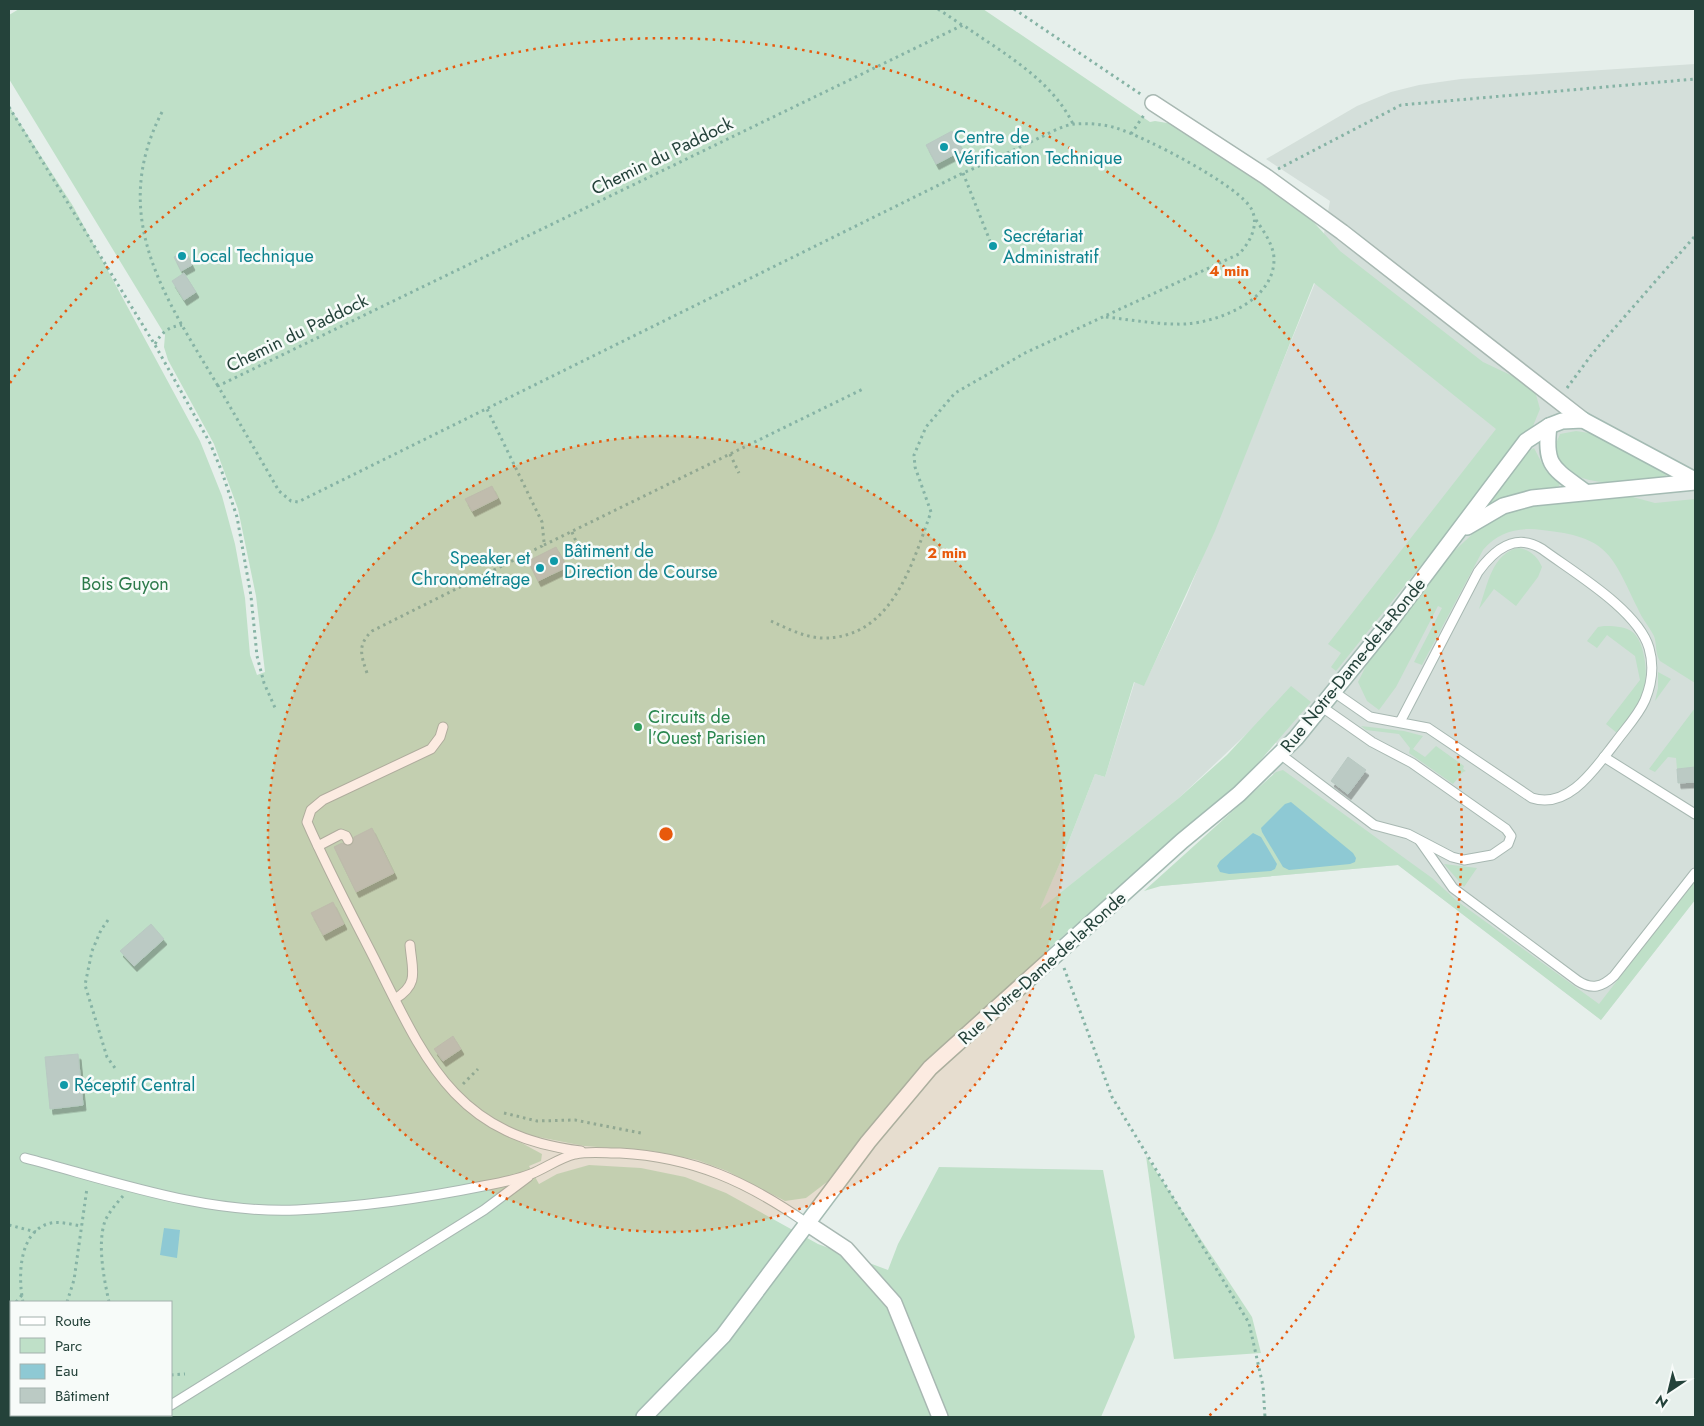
<svg xmlns="http://www.w3.org/2000/svg" width="1704" height="1426" font-family="Jost,sans-serif">
	<defs>
		<filter id="shadow"><feDropShadow dx="3" dy="5.5" stdDeviation="0" flood-color="#0004"/></filter>
	</defs>
	<rect width="100%" height="100%" fill="#e6efeb"/>
	<!-- built -->
	<path fill="#d4dfda" d="M1695,64V900L1601,1020L1398,865L1161,886L1279,778L1258,765L1277,744L1257,724L1180,797L1039,910L1063,856L1095,774L1105,777L1135,681L1144,685L1187,595L1315,283L1330,201L1266,159L1357,106L1391,92L1419,85L1461,79Z"/>
	<!-- green -->
	<g fill="#bfe0c8" fill-rule="evenodd">
		<path d="M19,9H983L1150,122L1155,121L1173,124L1269,187L1308,216L1340,251L1483,362L1521,380L1535,391L1540,409L1533,426L1336,671L1331,667L1341,653L1328,644L1496,429L1314,283L1215,531L1144,686L1134,682L1105,777L1095,774L1063,856L1040,909L1180,797L1227,755L1291,686L1311,702L1246,777L1054,944L960,1033L878,1118L827,1182L806,1198L785,1201L727,1171L697,1160L652,1151L584,1146L518,1133L505,1134L542,1154L541,1161L529,1166L539,1184L557,1174L589,1165L641,1168L685,1177L726,1193L818,1244L888,1270L898,1244L939,1167L1103,1170L1135,1337L1101,1417H9V106L73,206L200,441L222,496L235,544L245,598L250,655L257,675L265,672L256,596L238,509L214,444L168,360L164,347L165,335L9,79V15ZM11,1302H171V1415H11Z"/>
		<path d="M1576,431L1595,434L1663,471L1666,475V479L1658,482C1626,482 1560,492 1555,446L1560,434Z"/>
		<path d="M1534,448L1546,471L1560,483L1559,486L1491,506L1488,503L1524,454Z"/>
		<path d="M1629,496L1655,503L1695,499V683L1660,661C1655,654 1657,644 1654,636C1649,626 1642,619 1638,609C1611,553 1608,537 1542,530C1519,527 1499,531 1483,550L1422,665L1414,662L1442,608L1438,606L1396,687L1379,710L1367,701L1358,682L1370,658L1450,555L1480,527L1495,517L1535,501Z"/>
		<path d="M1519,548C1530,550 1538,557 1542,567L1538,577L1516,606L1494,589L1479,609C1487,587 1492,552 1519,548Z"/>
		<path d="M1604,626C1612,626 1623,626 1631,631C1646,640 1649,680 1643,695C1639,708 1627,724 1617,733L1606,724L1640,680L1635,656L1607,635L1597,648L1587,641L1598,627Z"/>
		<path d="M1658,672L1671,679L1655,701L1658,688Z"/>
		<path d="M1695,708V767L1677,769L1676,758L1668,757L1655,772L1649,769Z"/>
		<path d="M1361,726L1404,731L1423,736L1413,749L1425,757L1436,746L1464,766L1463,769L1466,771L1463,772L1453,784L1409,753L1410,748L1399,734L1366,730Z"/>
		<path d="M1283,770L1432,878L1457,901L1599,1004L1695,880V900L1601,1020L1398,865L1161,886L1144,891L1266,781L1276,772Z"/>
		<path d="M1444,864L1477,868L1464,887Z"/>
		<path d="M1146,1156L1252,1317L1261,1353L1174,1359Z"/>
	</g>
	<!-- water -->
	<g fill="#8ec9d4">
		<path d="M1291,802L1353,853L1356,858L1355,862L1350,864L1289,870L1283,867L1262,832L1261,828L1285,804Z"/>
		<path d="M1253,833L1261,837L1277,864L1275,869L1271,871L1229,874L1220,872L1217,866L1220,861Z"/>
		<path d="M164,1228L180,1230L177,1258L160,1255Z"/>
	</g>
	<!-- building -->
	<g fill="#bbcac4" stroke="#b8c9c2" filter="url(#shadow)">
		<path d="M952,131L963,150L936,164L926,145Z"/>
		<path d="M185,251L192,265L181,271L174,257Z"/>
		<path d="M184,273L196,292L184,300L172,281Z"/>
		<path d="M492,486L498,498L472,511L465,499Z"/>
		<path d="M556,547L567,567L538,581L528,561Z"/>
		<path d="M1348,757L1366,770L1348,794L1331,781Z"/>
		<path d="M1695,767V782L1678,783L1677,769Z"/>
		<path d="M372,828L394,873L356,892L334,847L342,843L350,846L353,843L354,837Z"/>
		<path d="M333,902L344,924L323,935L311,913Z"/>
		<path d="M151,924L164,939L134,966L120,951Z"/>
		<path d="M453,1036L461,1049L443,1061L434,1049Z"/>
		<path d="M78,1054L83,1105L50,1109L45,1057Z"/>
	</g>
	<g fill="none" stroke-linecap="round" stroke-linejoin="round">
		<defs>
			<g id="lane">
				<path d="M1334,692L1370,717L1428,728L1532,798C1569,810 1596,767 1615,743C1625,729 1638,716 1645,700C1652,683 1654,665 1649,648C1638,610 1573,572 1542,549C1515,532 1494,550 1478,572L1400,722"/>
				<path d="M443,727L440,737L431,749L323,800L311,810L307,822C327,868 351,913 374,958C425,1060 455,1136 581,1151"/>
				<path d="M1280,754L1374,825L1408,834L1452,857L1464,860L1492,855L1508,844L1511,836L1506,829L1412,763L1372,742L1322,707"/>
				<path d="M1604,757L1695,814"/>
				<path d="M1420,841L1453,888L1578,981C1592,990 1602,987 1614,976L1695,873"/>
				<path d="M318,846L341,834L346,836L348,840"/>
				<path d="M395,999C420,984 412,970 410,945"/>
				<path d="M25,1158C113,1181 204,1214 297,1210C357,1207 424,1198 483,1186C499,1183 516,1180 531,1174C546,1168 559,1158 575,1154C589,1151 605,1153 620,1153C694,1157 748,1182 808,1224"/>
				<path d="M171,1405L484,1210L528,1177"/>
				<path d="M108,1417L119,1415"/>
			</g>
			<g id="street">
				<path d="M1153,103L1265,176L1342,232L1583,420"/>
				<path d="M808,1224L846,1249L894,1303L940,1417"/>
			</g>
			<g id="secondary">
				<path d="M1549,426C1544,466 1553,468 1584,491"/>
				<path d="M1467,527L1503,506L1532,498L1695,482"/>
				<path d="M644,1417L723,1336L868,1142L930,1068L1182,841L1239,794L1296,738L1389,623L1526,441L1549,426L1562,421L1583,420L1695,480"/>
			</g>
		</defs>
		<!-- lane casing -->
		<use href="#lane" stroke="#a8b8b2" stroke-width="11"/>
		<!-- street casing -->
		<use href="#street" stroke="#a8b8b2" stroke-width="18"/>
		<!-- secondary casing -->
		<use href="#secondary" stroke="#a4bbb3" stroke-width="18"/>
		<!-- path -->
		<g stroke="#86b3a5" stroke-width="3" stroke-dasharray="2.5 4" stroke-linecap="butt">
			<path d="M938,9L962,25"/>
			<path d="M1014,9L1142,95"/>
			<path d="M9,107L155,345L210,443L222,472L237,517L251,596L257,656L264,683L276,710"/>
			<path d="M162,112C108,217 165,297 218,386"/>
			<path d="M1131,134L1144,115"/>
			<path d="M1278,169L1401,105L1695,79"/>
			<path d="M963,173L990,241"/>
			<path d="M1106,317C1133,320 1159,325 1186,324C1221,321 1275,300 1274,258C1273,243 1262,229 1254,217"/>
			<path d="M155,344C162,332 168,327 182,325"/>
			<path d="M1567,388L1592,354L1695,236"/>
			<path d="M730,454L739,473"/>
			<path d="M572,532L578,546"/>
			<path d="M544,545L865,388"/>
			<path d="M771,621C786,628 804,637 821,638C891,640 912,565 931,512L915,467L914,455L926,427L955,393L1025,353L1239,254C1250,242 1259,226 1252,210C1241,186 1143,136 1116,128C1103,124 1088,123 1075,124C1063,125 1050,133 1039,138C1014,150 989,162 963,173L298,502L291,501L279,491L218,386L963,25C1003,53 1051,79 1073,124"/>
			<path d="M367,673C361,655 357,645 372,631L542,546L544,542L542,522L487,409"/>
			<path d="M108,920L101,930L92,951L85,985L107,1057L115,1068"/>
			<path d="M1064,968L1112,1097L1249,1323L1263,1386L1265,1417"/>
			<path d="M463,1084L478,1069"/>
			<path d="M504,1113L537,1121L575,1120L641,1133"/>
			<path d="M9,1225L36,1232"/>
			<path d="M16,1302L22,1295"/>
			<path d="M23,1302C18,1278 18,1230 51,1223C61,1221 72,1225 82,1226"/>
			<path d="M67,1302L74,1280L87,1188"/>
			<path d="M109,1302C104,1279 97,1244 105,1221C109,1212 116,1204 123,1196"/>
			<path d="M9,1309L11,1307"/>
			<path d="M171,1375L185,1374"/>
		</g>
		<!-- lane -->
		<use href="#lane" stroke="#fff" stroke-width="9"/>
		<!-- street -->
		<use href="#street" stroke="#fff" stroke-width="15"/>
		<!-- secondary -->
		<use href="#secondary" stroke="#fff" stroke-width="15"/>
	</g>
	<!-- distance rings -->
	<circle cx="666" cy="834" r="398" fill="#e8590c" fill-opacity=".12"/>
	<g fill="none" stroke="#e8590c" stroke-width="2.5" stroke-dasharray="2.5 5">
		<circle cx="666" cy="834" r="398"/>
		<path d="M10 383A796 796 0 1 1 1209 1416"/>
	</g>
	<!-- markers -->
	<g fill="#0f9aa8" stroke="#f7fbf9" stroke-width="2">
		<circle cx="944" cy="147" r="5"/>
		<circle cx="993" cy="246" r="5"/>
		<circle cx="182" cy="256" r="5"/>
		<circle cx="554" cy="561" r="5"/>
		<circle cx="540" cy="568" r="5"/>
		<circle cx="64" cy="1085" r="5"/>
	</g>
	<circle fill="#2e9e5b" stroke="#f7fbf9" stroke-width="2" cx="638" cy="727" r="5"/>
	<g text-anchor="middle" dominant-baseline="central" stroke-width="5" stroke-linejoin="round" paint-order="stroke">
		<!-- culture labels -->
		<g font-size="18" fill="#0d838f" stroke="#f7fbf9" text-anchor="start">
			<text x="954" y="137">Centre de<tspan x="954" dy="21">Vérification Technique</tspan></text>
			<text x="1003" y="236">Secrétariat<tspan x="1003" dy="21">Administratif</tspan></text>
			<text x="192" y="256">Local Technique</text>
			<text x="564" y="551">Bâtiment de<tspan x="564" dy="21">Direction de Course</tspan></text>
			<text x="530" y="558" text-anchor="end">Speaker et<tspan x="530" dy="21">Chronométrage</tspan></text>
			<text x="74" y="1085">Réceptif Central</text>
		</g>
		<!-- street labels -->
		<g font-size="18" fill="#24423a" stroke="#f7fbf9">
			<text transform="translate(662 156) rotate(-26)">Chemin du Paddock</text>
			<text transform="translate(297 333) rotate(-26)">Chemin du Paddock</text>
			<text transform="translate(1353 665) rotate(-51)">Rue Notre-Dame-de-la-Ronde</text>
			<text transform="translate(1042 968) rotate(-42)">Rue Notre-Dame-de-la-Ronde</text>
		</g>
		<!-- park labels -->
		<g font-size="18" fill="#2d7a4b" stroke="#f7fbf9">
			<text x="125" y="584">Bois Guyon</text>
		</g>
		<!-- leisure labels -->
		<g font-size="18" fill="#27864d" stroke="#f7fbf9" text-anchor="start">
			<text x="648" y="717">Circuits de<tspan x="648" dy="21">l’Ouest Parisien</tspan></text>
		</g>
	</g>
	<circle cx="666" cy="834" r="8" fill="#e8590c" stroke="#f7fbf9" stroke-width="2.5"/>
	<g font-size="15" text-anchor="middle" font-weight="bold" fill="#e8590c" stroke="#f7fbf9" stroke-width="5" stroke-linejoin="round" paint-order="stroke">
		<text x="1229" y="276">4 min</text>
		<text x="947" y="558">2 min</text>
	</g>
	<!-- border -->
	<rect width="1704" height="1426" fill="none" stroke="#24423a" stroke-width="20"/>
	<!-- legend -->
	<rect x="10" y="1301" width="162" height="115" fill="#f7fbf9" stroke="#a3b1ad"/>
	<rect x="20" y="1317" width="25" height="8" fill="#ffffff" stroke="#a3b1ad"/>
	<text x="55" y="1326" font-size="15" fill="#24423a">Route</text>
	<rect x="20" y="1338" width="25" height="15" fill="#bfe0c8" stroke="#a3b1ad"/>
	<text x="55" y="1351" font-size="15" fill="#24423a">Parc</text>
	<rect x="20" y="1364" width="25" height="15" fill="#8ec9d4" stroke="#a3b1ad"/>
	<text x="55" y="1376" font-size="15" fill="#24423a">Eau</text>
	<rect x="20" y="1388" width="25" height="15" fill="#bbcac4" stroke="#a3b1ad"/>
	<text x="55" y="1401" font-size="15" fill="#24423a">Bâtiment</text>
	<!-- north arrow -->
	<g transform="translate(1669 1391) rotate(215)" stroke="#f7fbf9" stroke-width="4" paint-order="stroke">
	<path d="M0-4L9 19L0 12L-9 19Z" fill="#24423a"/>
	<text y="-8" font-size="14" font-weight="bold" text-anchor="middle" fill="#24423a">N</text>
	</g>
</svg>
